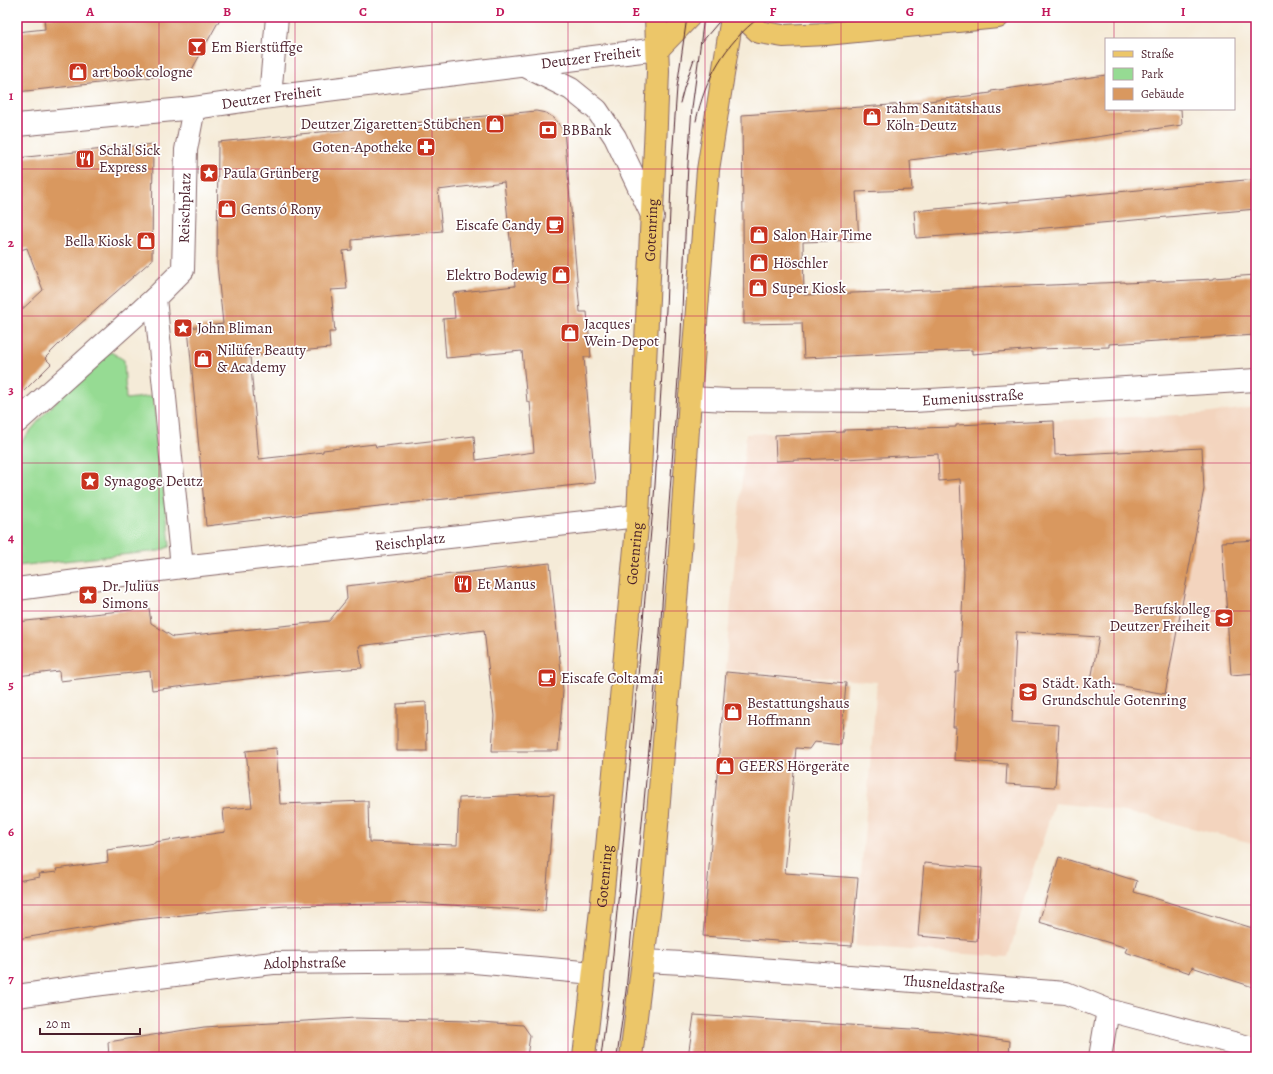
<svg xmlns="http://www.w3.org/2000/svg" width="1273" height="1074" font-family="Alegreya,serif">
	<rect width="100%" height="100%" fill="#fff"/>
	<filter id="ink" filterUnits="userSpaceOnUse"><feTurbulence type="fractalNoise" baseFrequency=".025" numOctaves="2"/><feDisplacementMap in="SourceGraphic" scale="8" xChannelSelector="R" yChannelSelector="G"/><feConvolveMatrix kernelMatrix="1 2 1 2 8 2 1 2 1" color-interpolation-filters="sRGB"/></filter>
	<filter id="wash" filterUnits="userSpaceOnUse"><feTurbulence type="fractalNoise" baseFrequency=".012" numOctaves="4" result="noise"/><feDisplacementMap in="SourceGraphic" scale="16" xChannelSelector="R" yChannelSelector="G"/><feGaussianBlur stdDeviation="0.9" result="paint"/><feColorMatrix in="noise" values="0 0 0 0 0 0 0 0 0 0 0 0 0 0 0 0 0 1.4 0 .05"/><feComposite in="paint" operator="in"/></filter>
	<g filter="url(#wash)">
		<rect width="100%" height="100%" fill="#f5ebd8"/>
		<!-- built -->
		<path fill="#f3d4be" d="M1256,407V844L1144,816L1103,808L1054,803L1008,957L855,946L877,682L725,670L746,434L1202,414Z"/>
		<!-- green -->
		<path fill="#96db93" stroke="#707d5f" d="M111,352L124,360L126,399L153,396L170,543L169,547L159,551L17,566V447L45,413L102,355Z"/>
		<g id="blocks">
			<!-- building -->
			<g fill="#d9985f" fill-rule="evenodd">
				<path d="M44,17H221L190,73L17,92V32L45,29Z"/>
				<path d="M1106,75V109H1181L1182,125L1003,150V149L910,160L912,190L856,192L859,240L803,242L804,295L1125,282V283L1214,279V278L1256,275V335L1109,344V347L1037,349L972,354V350L804,358L802,323L744,324L742,115L906,104L991,93V91Z"/>
				<path d="M536,111L546,113L554,118L564,131L580,312H587L591,357H584L595,483L314,513L206,526L188,328L223,324L217,264L218,142ZM504,182L515,286L453,293L455,318L443,319L446,358L522,351L527,402H530L534,452L476,460L474,436L376,447L375,444L323,450V452L259,459L250,356L330,348L329,332H335L331,290L347,289L343,251L352,250V240L442,231L438,190Z"/>
				<path d="M153,144L152,260L70,333L45,358L51,364L17,398V314L43,290L27,248L17,251V158Z"/>
				<path d="M1256,179V209L1012,231L916,238L914,211Z"/>
				<path d="M1054,421L1055,455L1202,448L1204,489L1165,694L1091,680L1099,637L1016,632L1012,722L1059,725L1055,787L1006,784L1007,764L954,760L956,727H953L956,672H959L964,574L960,479L939,481L938,454L845,459V458L776,461L775,435L844,432V430L956,427V425Z"/>
				<path d="M1256,540V673L1231,675L1222,542Z"/>
				<path d="M550,563L563,691L558,751H492L494,716L484,630L359,646L362,668L307,672L152,690L150,671L60,681L59,671L17,676V622L149,608L151,623L173,637L301,624L329,621L347,599L346,586Z"/>
				<path d="M726,672L846,683L841,745L814,742L809,749L796,748L785,873L858,878L852,946L703,936Z"/>
				<path d="M426,702L427,751H397V704Z"/>
				<path d="M276,748L280,804L368,801L369,842L457,845L459,798L554,794L545,911L419,903L287,906L231,910L136,920L17,939V881L40,877L39,874L57,872L56,869L108,862L107,850L155,843V842L225,832L223,809L252,807L246,751Z"/>
				<path d="M1059,857L1137,881L1134,892L1256,929V988L1192,967L1190,973L1125,952L1127,948L1039,922Z"/>
				<path d="M924,863L982,868L977,941L918,936Z"/>
				<path d="M694,1015L942,1031L1010,1041L1009,1057H688Z"/>
				<path d="M356,1018L467,1021L523,1025L530,1035L527,1057H109L108,1042L204,1027Z"/>
			</g>
		</g>
	</g>
	<g filter="url(#ink)">
		<use href="#blocks" fill-opacity="0" stroke="#866668" stroke-width="1"/>
		<g fill="none" stroke-linecap="round" stroke-linejoin="round">
			<defs>
				<g id="minor">
					<path d="M525,66L571,89L597,110L615,137L653,217"/>
					<path d="M270,97L277,17"/>
					<path id="s1" d="M17,125L194,108L270,97L658,49"/>
					<path id="s2" d="M690,398L728,400L914,401L1256,380"/>
					<path d="M17,422L155,298"/>
					<path id="s3" d="M182,567L155,298L183,270L186,150L194,108"/>
					<path id="s4" d="M17,589L182,567L638,516"/>
					<path id="s5" d="M644,961L683,963L1066,993L1108,1010L1256,1049"/>
					<path id="s6" d="M17,996L86,986L273,963L463,961L550,969L593,973"/>
					<path d="M1100,1057L1108,1010"/>
				</g>
				<g id="major">
					<path d="M743,17L759,32L783,36L826,34L998,17"/>
					<path d="M658,49L689,17"/>
					<path id="s7" d="M584,1057L602,901L638,516L656,124L658,71L656,17"/>
					<path d="M631,1057L651,896L680,553L690,398L708,170L732,17"/>
				</g>
			</defs>
			<!-- minor casing -->
			<use href="#minor" stroke="#866668" stroke-width="24"/>
			<!-- major casing -->
			<use href="#major" stroke="#866668" stroke-width="24"/>
			<!-- minor -->
			<use href="#minor" stroke="#fff" stroke-width="22"/>
			<!-- major -->
			<use href="#major" stroke="#ecc669" stroke-width="22"/>
			<!-- tram -->
			<g stroke="#4a1f2b" stroke-width="1">
				<path d="M701,43L723,17"/>
				<path d="M680,103L684,88L694,59"/>
				<path d="M696,121C705,79 725,43 760,17"/>
				<path d="M601,1057L610,986L620,879L655,485L666,309L672,160L677,87L687,17"/>
				<path d="M617,1057L626,991L660,633L681,336L688,163L692,108L704,17"/>
			</g>
		</g>
	</g>
	<!-- grid -->
	<path fill="none" stroke="#c2185b" stroke-width="1" stroke-opacity="0.55" d="M159,17V1057M295,17V1057M432,17V1057M568,17V1057M705,17V1057M841,17V1057M978,17V1057M1114,17V39M1114,109V1057M17,169H1256M17,316H1256M17,463H1256M17,611H1256M17,758H1256M17,905H1256"/>
	<!-- icons -->
	<defs>
		<symbol id="bar-square" viewBox="-11 -11 22 22"><rect x="-9" y="-9" width="18" height="18" rx="4" fill="#c8321e" stroke="#fff"/><path d="M-6-5H6L.8 .8V4.5H3.5V6h-7V4.5H-.8V.8Z" fill="#fff"/></symbol>
		<symbol id="shop-square" viewBox="-11 -11 22 22"><rect x="-9" y="-9" width="18" height="18" rx="4" fill="#c8321e" stroke="#fff"/><path d="M-5-2.5h2.3a2.7 3.5 0 0 1 5.4 0H5L5.5 6h-11ZM-1.5-2.5h3a1.5 2.3 0 0 0-3 0Z" fill="#fff"/></symbol>
		<symbol id="bank-square" viewBox="-11 -11 22 22"><rect x="-9" y="-9" width="18" height="18" rx="4" fill="#c8321e" stroke="#fff"/><path d="M-6-4H6V4H-6ZM0-2.3a2.3 2.3 0 1 0 0 4.6a2.3 2.3 0 1 0 0-4.6Z" fill="#fff"/></symbol>
		<symbol id="pharmacy-square" viewBox="-11 -11 22 22"><rect x="-9" y="-9" width="18" height="18" rx="4" fill="#c8321e" stroke="#fff"/><path d="M-2-6h4v4h4v4h-4v4h-4v-4h-4v-4h4Z" fill="#fff"/></symbol>
		<symbol id="restaurant-square" viewBox="-11 -11 22 22"><rect x="-9" y="-9" width="18" height="18" rx="4" fill="#c8321e" stroke="#fff"/><path d="M-5-6h1v4h1v-4h1v4h1v-4h1v5L-1.5 .5V6h-2V.5L-5-1ZM5-6V6H3V1.5H1.5Q1.5-4 5-6Z" fill="#fff"/></symbol>
		<symbol id="sight-square" viewBox="-11 -11 22 22"><rect x="-9" y="-9" width="18" height="18" rx="4" fill="#c8321e" stroke="#fff"/><path d="M0-6L1.8-2.2L6-1.7L2.9 1.2L3.7 5.4L0 3.3L-3.7 5.4L-2.9 1.2L-6-1.7L-1.8-2.2Z" fill="#fff"/></symbol>
		<symbol id="cafe-square" viewBox="-11 -11 22 22"><rect x="-9" y="-9" width="18" height="18" rx="4" fill="#c8321e" stroke="#fff"/><path d="M-5.5-4.5H6V0H3Q3 3.5 0 3.5H-2.5Q-5.5 3.5-5.5 0ZM3-3.2v2h1.7v-2ZM-6 4.5H4V6H-6Z" fill="#fff"/></symbol>
		<symbol id="school-square" viewBox="-11 -11 22 22"><rect x="-9" y="-9" width="18" height="18" rx="4" fill="#c8321e" stroke="#fff"/><path d="M0-5L7-2L0 1L-7-2ZM-4 1L0 2.5L4 1V4Q0 6-4 4Z" fill="#fff"/></symbol>
	</defs>
	<g fill-rule="evenodd">
		<use href="#bar-square" x="186" y="36" width="22" height="22"/>
		<use href="#shop-square" x="67" y="61" width="22" height="22"/>
		<use href="#shop-square" x="861" y="106" width="22" height="22"/>
		<use href="#shop-square" x="484" y="113" width="22" height="22"/>
		<use href="#bank-square" x="537" y="119" width="22" height="22"/>
		<use href="#pharmacy-square" x="415" y="136" width="22" height="22"/>
		<use href="#restaurant-square" x="74" y="148" width="22" height="22"/>
		<use href="#sight-square" x="198" y="162" width="22" height="22"/>
		<use href="#shop-square" x="216" y="198" width="22" height="22"/>
		<use href="#cafe-square" x="544" y="214" width="22" height="22"/>
		<use href="#shop-square" x="748" y="224" width="22" height="22"/>
		<use href="#shop-square" x="135" y="230" width="22" height="22"/>
		<use href="#shop-square" x="748" y="252" width="22" height="22"/>
		<use href="#shop-square" x="550" y="264" width="22" height="22"/>
		<use href="#shop-square" x="747" y="277" width="22" height="22"/>
		<use href="#sight-square" x="172" y="317" width="22" height="22"/>
		<use href="#shop-square" x="559" y="322" width="22" height="22"/>
		<use href="#shop-square" x="192" y="348" width="22" height="22"/>
		<use href="#sight-square" x="79" y="470" width="22" height="22"/>
		<use href="#restaurant-square" x="452" y="573" width="22" height="22"/>
		<use href="#sight-square" x="77" y="584" width="22" height="22"/>
		<use href="#school-square" x="1213" y="607" width="22" height="22"/>
		<use href="#cafe-square" x="536" y="667" width="22" height="22"/>
		<use href="#school-square" x="1017" y="681" width="22" height="22"/>
		<use href="#shop-square" x="722" y="701" width="22" height="22"/>
		<use href="#shop-square" x="714" y="755" width="22" height="22"/>
	</g>
	<g text-anchor="middle" dominant-baseline="central" stroke-width="3.5" stroke-linejoin="round" paint-order="stroke">
		<!-- poi labels -->
		<g font-size="15" fill="#4a1f2b" stroke="#fff" text-anchor="start">
			<text x="211" y="47">Em Bierstüffge</text>
			<text x="92" y="72">art book cologne</text>
			<text x="886" y="108">rahm Sanitätshaus<tspan x="886" dy="17">Köln-Deutz</tspan></text>
			<text x="481" y="124" text-anchor="end">Deutzer Zigaretten-Stübchen</text>
			<text x="562" y="130">BBBank</text>
			<text x="412" y="147" text-anchor="end">Goten-Apotheke</text>
			<text x="99" y="150">Schäl Sick<tspan x="99" dy="17">Express</tspan></text>
			<text x="223" y="173">Paula Grünberg</text>
			<text x="241" y="209">Gents ó Rony</text>
			<text x="541" y="225" text-anchor="end">Eiscafe Candy</text>
			<text x="773" y="235">Salon Hair Time</text>
			<text x="132" y="241" text-anchor="end">Bella Kiosk</text>
			<text x="773" y="263">Höschler</text>
			<text x="547" y="275" text-anchor="end">Elektro Bodewig</text>
			<text x="772" y="288">Super Kiosk</text>
			<text x="584" y="324">Jacques'<tspan x="584" dy="17">Wein-Depot</tspan></text>
			<text x="197" y="328">John Bliman</text>
			<text x="217" y="350">Nilüfer Beauty<tspan x="217" dy="17">&amp; Academy</tspan></text>
			<text x="104" y="481">Synagoge Deutz</text>
			<text x="477" y="584">Et Manus</text>
			<text x="102" y="586">Dr. Julius<tspan x="102" dy="17">Simons</tspan></text>
			<text x="1210" y="609" text-anchor="end">Berufskolleg<tspan x="1210" dy="17">Deutzer Freiheit</tspan></text>
			<text x="561" y="678">Eiscafe Coltamai</text>
			<text x="1042" y="683">Städt. Kath.<tspan x="1042" dy="17">Grundschule Gotenring</tspan></text>
			<text x="747" y="703">Bestattungshaus<tspan x="747" dy="17">Hoffmann</tspan></text>
			<text x="739" y="766">GEERS Hörgeräte</text>
		</g>
		<!-- street labels -->
		<g font-size="15" fill="#4a1f2b" stroke="#fff">
			<text stroke="none"><textPath href="#s1" startOffset="578">Deutzer Freiheit</textPath></text>
			<text stroke="none"><textPath href="#s1" startOffset="256">Deutzer Freiheit</textPath></text>
			<text stroke="none"><textPath href="#s3" startOffset="372">Reischplatz</textPath></text>
			<text stroke="none"><textPath href="#s7" startOffset="830">Gotenring</textPath></text>
			<text stroke="none"><textPath href="#s2" startOffset="283">Eumeniusstraße</textPath></text>
			<text stroke="none"><textPath href="#s4" startOffset="396">Reischplatz</textPath></text>
			<text stroke="none"><textPath href="#s7" startOffset="506">Gotenring</textPath></text>
			<text stroke="none"><textPath href="#s7" startOffset="182">Gotenring</textPath></text>
			<text stroke="none"><textPath href="#s6" startOffset="290">Adolphstraße</textPath></text>
			<text stroke="none"><textPath href="#s5" startOffset="311">Thusneldastraße</textPath></text>
		</g>
	</g>
	<!-- margin -->
	<rect width="1273" height="1074" fill="none" stroke="#fff" stroke-width="44"/>
	<!-- legend -->
	<rect x="1105" y="38" width="130" height="72" fill="#ffffff" stroke="#b7a5aa"/>
	<rect x="1113" y="51" width="20" height="6" fill="#ecc669" stroke="#b7a5aa"/>
	<text x="1141" y="58" font-size="12" fill="#4a1f2b">Straße</text>
	<rect x="1113" y="68" width="20" height="12" fill="#96db93" stroke="#b7a5aa"/>
	<text x="1141" y="78" font-size="12" fill="#4a1f2b">Park</text>
	<rect x="1113" y="88" width="20" height="12" fill="#d9985f" stroke="#b7a5aa"/>
	<text x="1141" y="98" font-size="12" fill="#4a1f2b">Gebäude</text>
	<!-- scale -->
	<path d="M40 1028v6h100v-6" fill="none" stroke="#4a1f2b" stroke-width="2"/>
	<text x="46" y="1028" font-size="12" fill="#4a1f2b" stroke="#ffffff" stroke-width="3" paint-order="stroke">20 m</text>
	<rect x="22" y="22" width="1229" height="1030" fill="none" stroke="#c2185b" stroke-width="1.5"/>
	<g font-size="13" text-anchor="middle" font-weight="bold" fill="#c2185b">
		<text x="90" y="16">A</text>
		<text x="227" y="16">B</text>
		<text x="363" y="16">C</text>
		<text x="500" y="16">D</text>
		<text x="636" y="16">E</text>
		<text x="773" y="16">F</text>
		<text x="910" y="16">G</text>
		<text x="1046" y="16">H</text>
		<text x="1183" y="16">I</text>
		<text x="11" y="100">1</text>
		<text x="11" y="247">2</text>
		<text x="11" y="394">3</text>
		<text x="11" y="542">4</text>
		<text x="11" y="689">5</text>
		<text x="11" y="836">6</text>
		<text x="11" y="983">7</text>
	</g>
</svg>
